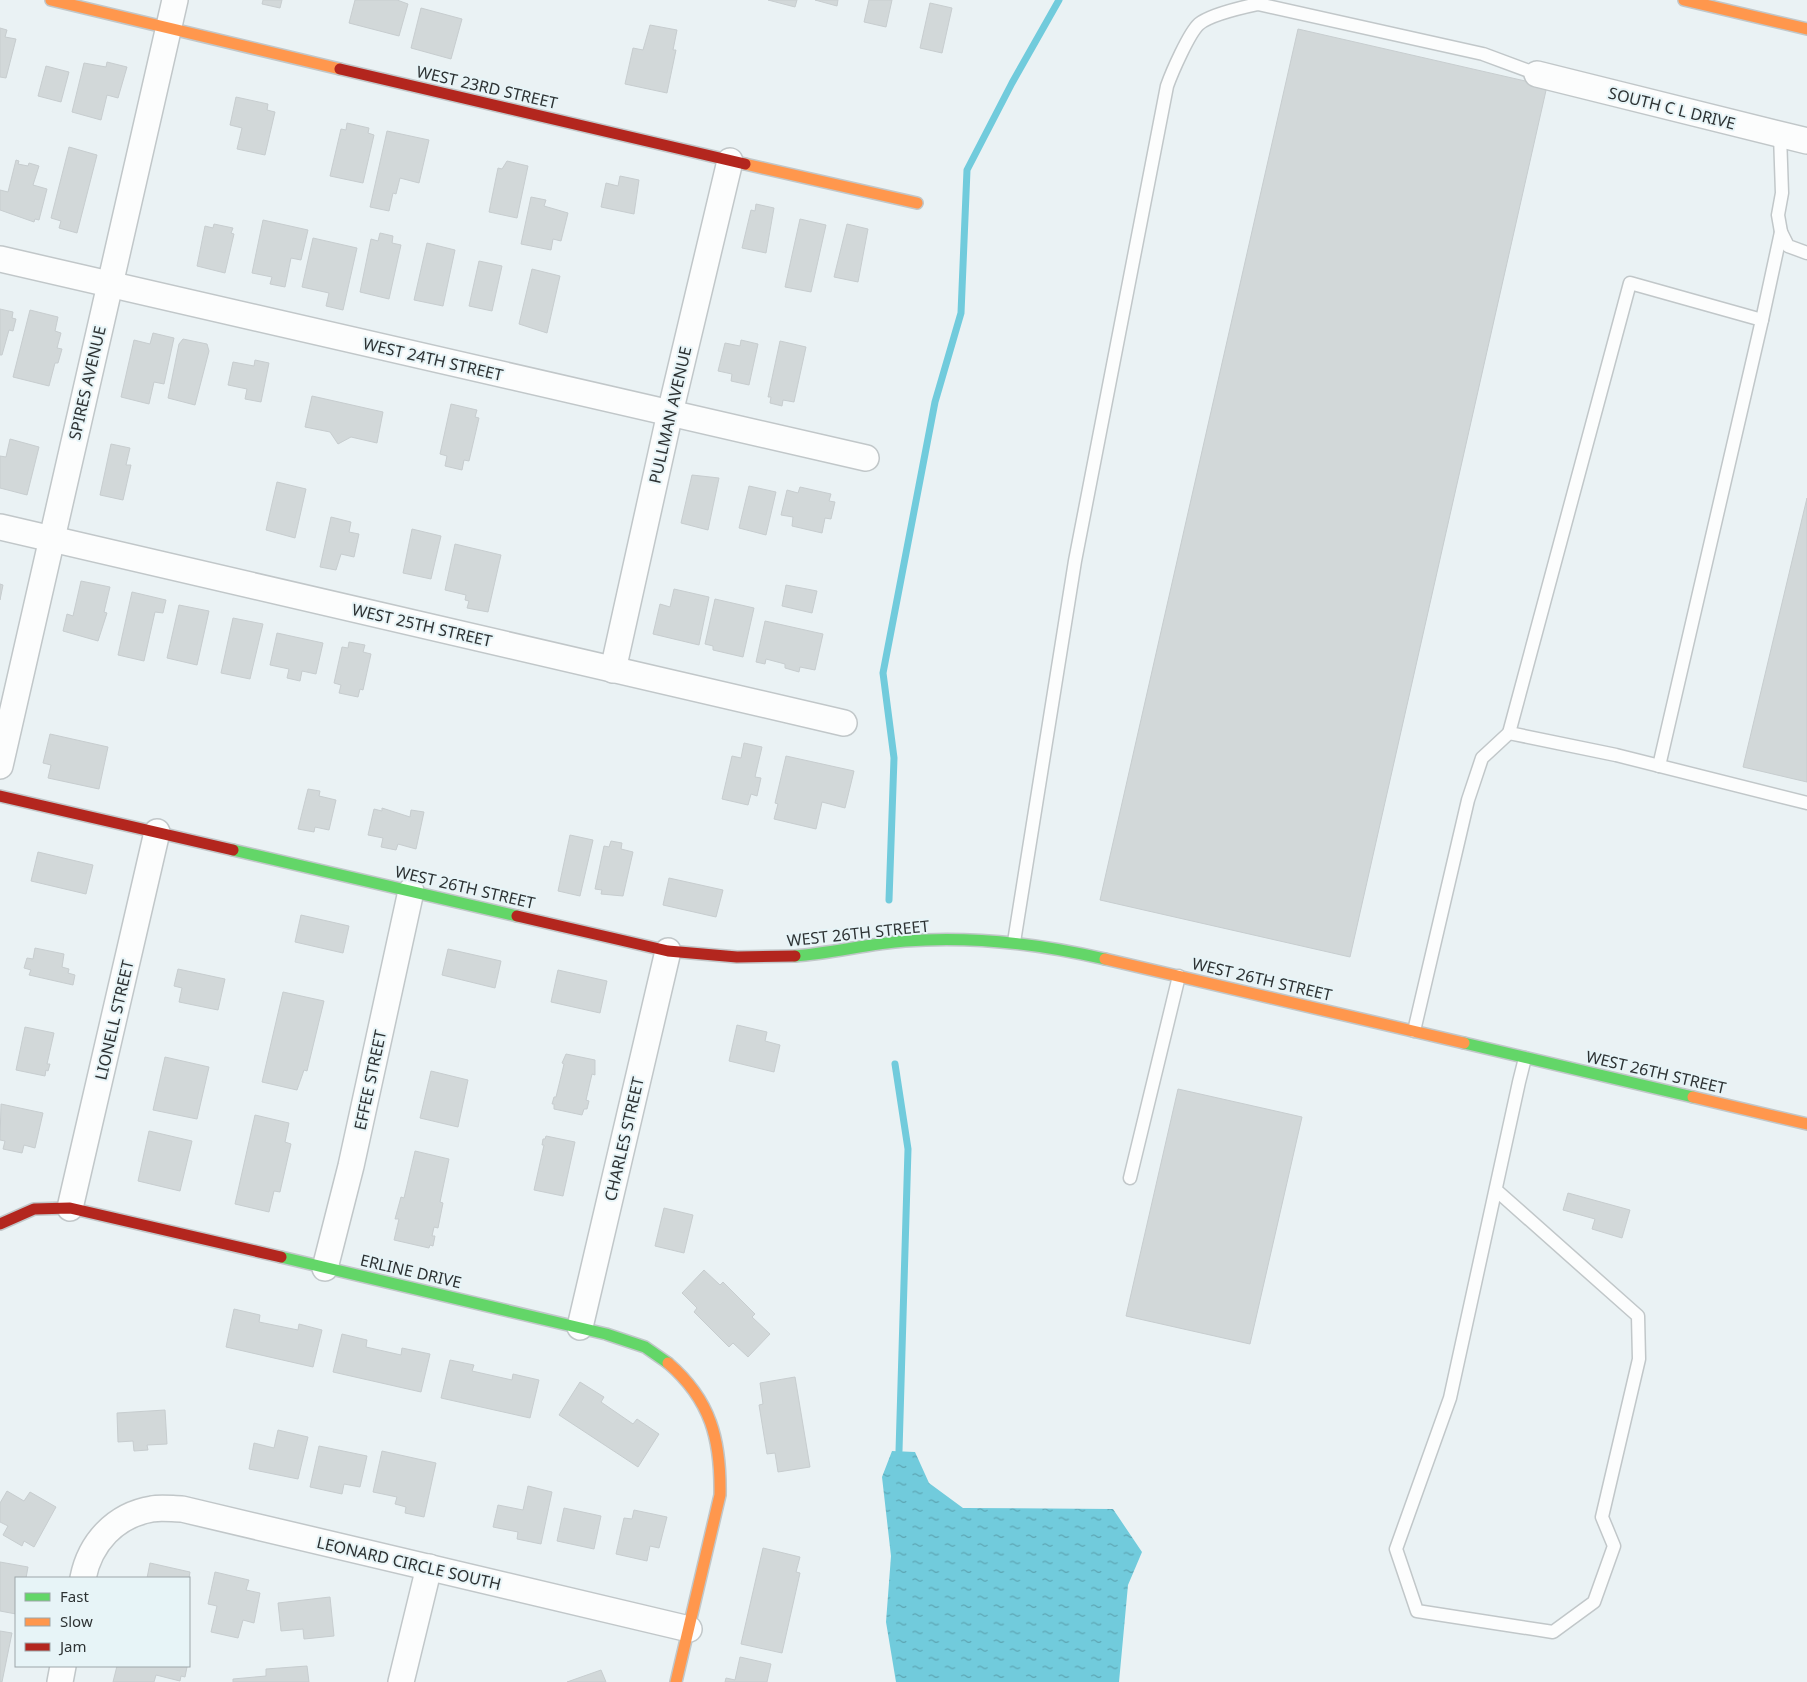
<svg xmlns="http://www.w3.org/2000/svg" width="1807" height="1682" font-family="'Noto Sans',sans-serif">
	<defs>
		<pattern id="water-ripples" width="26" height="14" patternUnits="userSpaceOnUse" patternTransform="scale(1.25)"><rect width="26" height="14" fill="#71cbdc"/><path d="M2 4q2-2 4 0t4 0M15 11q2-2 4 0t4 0" fill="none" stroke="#5da5b3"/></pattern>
	</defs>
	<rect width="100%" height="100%" fill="#eaf2f4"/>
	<!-- water -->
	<path fill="url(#water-ripples)" d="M892,1451L915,1452L929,1483L963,1508L1113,1509L1142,1552L1128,1585L1119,1682H896L886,1622L891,1556L882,1477Z"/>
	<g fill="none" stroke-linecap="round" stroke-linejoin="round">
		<!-- stream -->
		<g stroke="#71cbdc" stroke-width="7">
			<path d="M889,900L894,758L883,673L935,402L961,313L967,170L1012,83L1059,0"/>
			<path d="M895,1064L908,1149L899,1451"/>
		</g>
	</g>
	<!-- building -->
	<g fill="#d2d8d9" stroke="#c7cdcf">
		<path d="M263,0H282L280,8L262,4Z"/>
		<path d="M355,0H397L408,4L399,36L349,23Z"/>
		<path d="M768,0H797L795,7Z"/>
		<path d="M815,0H838L837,6Z"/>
		<path d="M869,0H892L886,27L864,22Z"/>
		<path d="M930,3L952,8L942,53L920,48Z"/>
		<path d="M421,8L462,19L451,59L411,48Z"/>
		<path d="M650,25L677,30L673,50H676L667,93L625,84L633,48L643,50Z"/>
		<path d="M0,28L7,30L5,37L16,39L6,78L0,77Z"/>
		<path d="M1298,29L1547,86L1350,957L1100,900Z"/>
		<path d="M107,62L127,67L118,98L107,95L101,120L72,112L84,63L106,67Z"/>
		<path d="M46,66L69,72L61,102L38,96Z"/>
		<path d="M236,97L268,104L267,110L275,112L265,155L237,149L242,128L230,125Z"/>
		<path d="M347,123L369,128L368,133L374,135L363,183L330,176L341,129L346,130Z"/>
		<path d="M387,131L429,140L419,183L400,178L396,194L393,193L389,211L370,207Z"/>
		<path d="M69,147L97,155L77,233L59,228L61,221L51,218Z"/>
		<path d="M16,160L19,161L18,164L28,166L29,163L39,166L33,185L47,189L39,220L35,219L34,222L0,210V190L8,192Z"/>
		<path d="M507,161L528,166L517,218L489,212L498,168L502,169Z"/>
		<path d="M620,176L639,180L634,214L601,207L606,183L618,186Z"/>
		<path d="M531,197L546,200L544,206L568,213L561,241L553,239L551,250L521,244Z"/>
		<path d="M756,204L774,208L766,253L742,248L751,210L755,211Z"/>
		<path d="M800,219L826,225L811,292L785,287Z"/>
		<path d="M263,220L308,230L301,260L291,258L285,287L270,284L272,277L252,273Z"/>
		<path d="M214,224L233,228L231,233L234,234L225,273L197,266L205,226L213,228Z"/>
		<path d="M847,224L868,229L858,282L834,277Z"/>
		<path d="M380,233L393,236L392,243L401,245L389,299L360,292L371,239L378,241Z"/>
		<path d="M313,238L357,248L343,310L326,306L329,293L302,287Z"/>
		<path d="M427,243L455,250L443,306L414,300Z"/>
		<path d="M479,261L502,266L492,311L469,306Z"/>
		<path d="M532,269L560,276L547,333L519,324Z"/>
		<path d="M0,309L13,312L12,318L16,319L13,331L9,330L2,355H0Z"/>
		<path d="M30,310L58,317L55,331L61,333L57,348L62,349L58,363H55L49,386L13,377Z"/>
		<path d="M153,333L174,338L164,384L154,382L149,404L121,397L134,340L150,344Z"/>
		<path d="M183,339L207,344L209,351L195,405L168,398L179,344Z"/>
		<path d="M741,340L758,344L749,385L731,381L732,374L718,371L725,343L740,346Z"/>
		<path d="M780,341L806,347L794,402L783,400L782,406L770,403L771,397H768Z"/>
		<path d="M255,360L269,363L261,402L245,399L247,389L228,385L233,362L254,366Z"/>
		<path d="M312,396L383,412L377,443L351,437L338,444L330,432L305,427Z"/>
		<path d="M451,404L477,410L475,417L479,418L469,461L464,460L462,470L445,466L447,456L440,454Z"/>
		<path d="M10,439L39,447L27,495L0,488V456L6,457Z"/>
		<path d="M111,444L130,448L126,465H131L123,500L100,495Z"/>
		<path d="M692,475L719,478L708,530L681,523Z"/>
		<path d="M277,482L306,489L295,538L266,530Z"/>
		<path d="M749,486L776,492L766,535L739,528Z"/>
		<path d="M800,487L831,494L829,501L835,502L831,519L825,518L822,533L792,526L793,517L781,515L787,490L798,493Z"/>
		<path d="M1807,498V782L1743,767Z"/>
		<path d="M331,517L351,522L349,532L359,534L354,557L341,554L336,570L320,567Z"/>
		<path d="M412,529L441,536L431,579L403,573Z"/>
		<path d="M455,544L501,555L488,612L467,608L469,601L465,600L466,595L445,590Z"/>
		<path d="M81,581L110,587L104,612L107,613L98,641L63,631L67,614L73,616Z"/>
		<path d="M0,584L3,585L0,600Z"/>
		<path d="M786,585L817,591L812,613L782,606Z"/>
		<path d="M674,589L709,597L699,645L653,634L660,604L670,607Z"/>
		<path d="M132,592L166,600L163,613L155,612L144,661L118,655Z"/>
		<path d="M715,599L754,608L743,657L713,650V646L705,644Z"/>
		<path d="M179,605L209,611L197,665L167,658Z"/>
		<path d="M233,618L263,624L250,679L221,673Z"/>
		<path d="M765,621L823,634L815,670L800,667L799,672L785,668V664L766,659L765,664L756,662Z"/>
		<path d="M277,633L323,643L316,674L302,671L300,681L287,678L289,669L270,665Z"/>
		<path d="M349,642L365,645L363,652L371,654L363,690L360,689L358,697L339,693L341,685L334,683L342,647L348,648Z"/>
		<path d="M50,734L108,747L99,789L48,778L51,765L43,763Z"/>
		<path d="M744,743L762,747L755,777L761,778L757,796L751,794L748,805L722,799L732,756L741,758Z"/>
		<path d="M786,756L854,771L845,808L822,802L816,829L774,819L778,804L775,803Z"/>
		<path d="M308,789L320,791L319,796L336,800L329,830L315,827L314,832L298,829Z"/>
		<path d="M382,808L410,817L411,810L424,812L416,849L398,844L396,850L381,847L383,838L368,835L374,809L382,811Z"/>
		<path d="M570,835L593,840L580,896L558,891Z"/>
		<path d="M611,841L622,843L621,849L633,852L623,896L601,894L602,890L595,889L604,846L609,847Z"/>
		<path d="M38,852L93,865L86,894L31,881Z"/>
		<path d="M669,878L723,890L716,917L663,905Z"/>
		<path d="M301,915L349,926L343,953L295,942Z"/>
		<path d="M35,948L64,954L62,967L69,969L68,973L75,975L73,985L29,975L31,970L24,968L27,958L33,959Z"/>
		<path d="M448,949L501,961L495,988L442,975Z"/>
		<path d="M178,969L225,979L218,1010L179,1002L182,988L174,986Z"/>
		<path d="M558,970L607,981L600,1013L551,1002Z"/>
		<path d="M283,992L324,1001L307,1071L304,1070L297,1090L262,1082Z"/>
		<path d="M737,1025L767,1032L765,1041L780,1045L774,1072L729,1061Z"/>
		<path d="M25,1027L54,1033L47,1064H50L48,1071L46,1070L45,1076L16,1070Z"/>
		<path d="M566,1054L595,1060V1075L592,1074L586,1100L589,1101L587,1109H584L582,1115L554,1109V1104H552L554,1097H556L564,1064L562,1063Z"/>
		<path d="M165,1057L209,1067L197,1119L153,1110Z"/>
		<path d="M431,1071L468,1080L458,1127L420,1118Z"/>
		<path d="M1178,1089L1302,1117L1250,1344L1126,1316Z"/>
		<path d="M1,1104L43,1113L35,1148L24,1145L22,1153L3,1149L5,1141L0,1140Z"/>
		<path d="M255,1115L289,1123L285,1142L291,1144L280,1192L274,1191L269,1212L235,1204Z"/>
		<path d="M149,1131L192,1141L180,1191L138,1181Z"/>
		<path d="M546,1136L575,1142L563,1196L534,1190L544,1145H542L543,1139H545Z"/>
		<path d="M415,1151L449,1159L440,1202L443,1203L438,1228L434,1227L432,1236H435L433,1246L430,1245L429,1248L394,1240L399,1219H395L401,1197L404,1198Z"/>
		<path d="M1568,1193L1630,1210L1622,1238L1592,1229L1595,1219L1563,1210Z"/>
		<path d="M664,1208L693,1215L684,1253L655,1246Z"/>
		<path d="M704,1270L720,1285L723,1282L755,1314L752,1317L770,1334L748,1357L733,1343L729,1347L694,1312L697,1308L682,1293Z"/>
		<path d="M234,1309L260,1315L259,1322L298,1330L299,1324L322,1330L313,1367L226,1347Z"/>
		<path d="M342,1334L367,1340L366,1347L401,1355L402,1348L430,1354L421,1392L333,1372Z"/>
		<path d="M450,1360L474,1365L472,1371L512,1380L513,1374L539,1380L530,1418L441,1398Z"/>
		<path d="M795,1377L810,1467L778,1472L775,1453L767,1454L759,1405L763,1404L760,1383Z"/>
		<path d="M580,1382L604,1397L601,1402L633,1424L637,1419L659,1434L638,1467L559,1415Z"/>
		<path d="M165,1410L167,1444L147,1445L148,1450L134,1451L133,1441L118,1442L117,1413Z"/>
		<path d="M278,1430L308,1437L298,1479L249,1469L254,1443L274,1448Z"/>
		<path d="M319,1446L367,1456L360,1487L344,1484L342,1494L310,1487Z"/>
		<path d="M382,1451L436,1463L424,1517L405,1513L406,1507L395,1504L397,1497L373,1492Z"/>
		<path d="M528,1486L552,1492L541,1544L517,1539L518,1532L493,1527L498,1505L523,1510Z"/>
		<path d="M7,1491L24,1501L30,1492L56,1507L34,1547L24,1541L22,1546L3,1535L8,1526L0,1522V1503Z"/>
		<path d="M564,1508L601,1516L594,1549L557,1541Z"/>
		<path d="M634,1510L667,1517L659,1548L650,1546L647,1561L616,1554L624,1518L632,1519Z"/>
		<path d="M763,1548L800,1557L796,1572L800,1573L782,1653L741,1644Z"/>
		<path d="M0,1562L28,1567L26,1578H16V1614L0,1611Z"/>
		<path d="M150,1563L190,1572L189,1578H147Z"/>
		<path d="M215,1572L249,1580L246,1590L260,1593L254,1623L243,1620L238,1638L211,1632L217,1606L208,1604Z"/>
		<path d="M330,1597L334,1636L304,1639L303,1629L281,1631L278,1603Z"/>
		<path d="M0,1631L12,1633L2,1682H0Z"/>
		<path d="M740,1657L771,1664L767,1682H725L726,1678L735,1680Z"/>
		<path d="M117,1666H184L187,1667L185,1677L181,1676L180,1681L156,1675L154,1682H113Z"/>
		<path d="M307,1666L309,1682H233V1679L266,1676V1669Z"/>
		<path d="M601,1670L606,1682H567Z"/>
	</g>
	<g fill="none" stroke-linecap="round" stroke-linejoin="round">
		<defs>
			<g id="lane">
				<path d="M1780,135L1782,193L1778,215L1781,232L1788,246L1807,253"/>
				<path d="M1509,733L1630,283L1762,320"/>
				<path d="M1659,766L1762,320L1781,232"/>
				<path d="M1014,942L1075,561L1167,86C1172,72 1189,33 1199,24C1210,15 1244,7 1258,4L1483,54L1537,74"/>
				<path d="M1414,1031L1468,800L1482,758L1509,733L1616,755L1807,803"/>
				<path d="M1130,1178L1179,976"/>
				<path d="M1496,1190L1638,1316L1639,1359L1602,1517L1614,1546L1594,1602L1553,1632L1417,1611L1396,1549L1450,1398L1519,1082L1525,1058"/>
			</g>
			<g id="street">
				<path d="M1537,74L1807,141"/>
				<path d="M0,259L866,458"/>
				<path d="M0,527L844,723"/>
				<path d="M613,670L670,413L730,161"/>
				<path d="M0,766L175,0"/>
				<path d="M70,1208L157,832"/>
				<path d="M325,1268L351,1166L411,891"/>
				<path d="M580,1327L668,951"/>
				<path d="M83,1578C90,1543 115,1515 152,1509C161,1507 173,1509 182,1509L689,1629"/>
				<path d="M60,1682L63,1666"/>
				<path d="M401,1682L429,1567"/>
			</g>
			<g id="fast">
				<path d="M233,850L517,916"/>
				<path d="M795,956C832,953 868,944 905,941C971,936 1041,944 1105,959"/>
				<path d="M1464,1043L1693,1097"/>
				<path d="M281,1257L606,1334L645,1347L668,1363"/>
			</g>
			<g id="slow">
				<path d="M51,0L340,69"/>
				<path d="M1684,0L1807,29"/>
				<path d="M745,164L917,203"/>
				<path d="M1105,959L1464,1043"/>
				<path d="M1693,1097L1807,1124"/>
				<path d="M668,1363C711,1400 721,1440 720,1495L676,1682"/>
			</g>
			<g id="jam">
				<path d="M340,69L745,164"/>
				<path d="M0,796L233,850"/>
				<path d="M517,916L668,951L737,957L795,956"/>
				<path d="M0,1224L34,1209L70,1208L281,1257"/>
			</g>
		</defs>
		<!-- lane casing -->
		<use href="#lane" stroke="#c1c7c9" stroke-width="15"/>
		<!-- street casing -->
		<use href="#street" stroke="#c1c7c9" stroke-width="28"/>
		<!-- fast casing -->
		<use href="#fast" stroke="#c1c7c9" stroke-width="14"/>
		<!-- slow casing -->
		<use href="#slow" stroke="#c1c7c9" stroke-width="14"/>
		<!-- jam casing -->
		<use href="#jam" stroke="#c1c7c9" stroke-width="14"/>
		<!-- lane -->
		<use href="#lane" stroke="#fcfdfd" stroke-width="12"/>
		<!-- street -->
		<use href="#street" stroke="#fcfdfd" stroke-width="25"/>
		<!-- fast -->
		<use href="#fast" stroke="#63d668" stroke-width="11"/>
		<!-- slow -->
		<use href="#slow" stroke="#ff974d" stroke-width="11"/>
		<!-- jam -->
		<use href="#jam" stroke="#b3261e" stroke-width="11"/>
	</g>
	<g text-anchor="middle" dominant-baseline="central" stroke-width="4" stroke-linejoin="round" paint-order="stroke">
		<!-- street labels -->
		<g font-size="16" fill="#2d3233" stroke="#e7f4f7">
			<text transform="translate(487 87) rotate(13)">WEST 23RD STREET</text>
			<text transform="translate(1672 108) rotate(14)">SOUTH C L DRIVE</text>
			<text transform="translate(433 359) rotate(13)">WEST 24TH STREET</text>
			<text transform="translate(87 383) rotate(-77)">SPIRES AVENUE</text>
			<text transform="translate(670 415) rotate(-77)">PULLMAN AVENUE</text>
			<text transform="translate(422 625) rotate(13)">WEST 25TH STREET</text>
			<text transform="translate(465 887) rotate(13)">WEST 26TH STREET</text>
			<text transform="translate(858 933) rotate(-6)">WEST 26TH STREET</text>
			<text transform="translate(1262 979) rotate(13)">WEST 26TH STREET</text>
			<text transform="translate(114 1020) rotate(-77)">LIONELL STREET</text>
			<text transform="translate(1656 1072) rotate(13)">WEST 26TH STREET</text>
			<text transform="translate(370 1080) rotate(-78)">EFFEE STREET</text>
			<text transform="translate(624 1139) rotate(-77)">CHARLES STREET</text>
			<text transform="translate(411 1271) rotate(13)">ERLINE DRIVE</text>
			<text transform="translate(409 1563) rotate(13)">LEONARD CIRCLE SOUTH</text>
		</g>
	</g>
	<!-- legend -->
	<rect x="15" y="1577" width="175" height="90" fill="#e7f4f7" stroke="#9da6a9"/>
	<rect x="25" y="1593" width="25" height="8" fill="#63d668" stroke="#9da6a9"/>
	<text x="60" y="1602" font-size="15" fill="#2d3233">Fast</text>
	<rect x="25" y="1618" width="25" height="8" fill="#ff974d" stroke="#9da6a9"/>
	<text x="60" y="1627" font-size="15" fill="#2d3233">Slow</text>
	<rect x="25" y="1643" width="25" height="8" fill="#b3261e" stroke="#9da6a9"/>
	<text x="60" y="1652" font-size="15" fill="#2d3233">Jam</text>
</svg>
